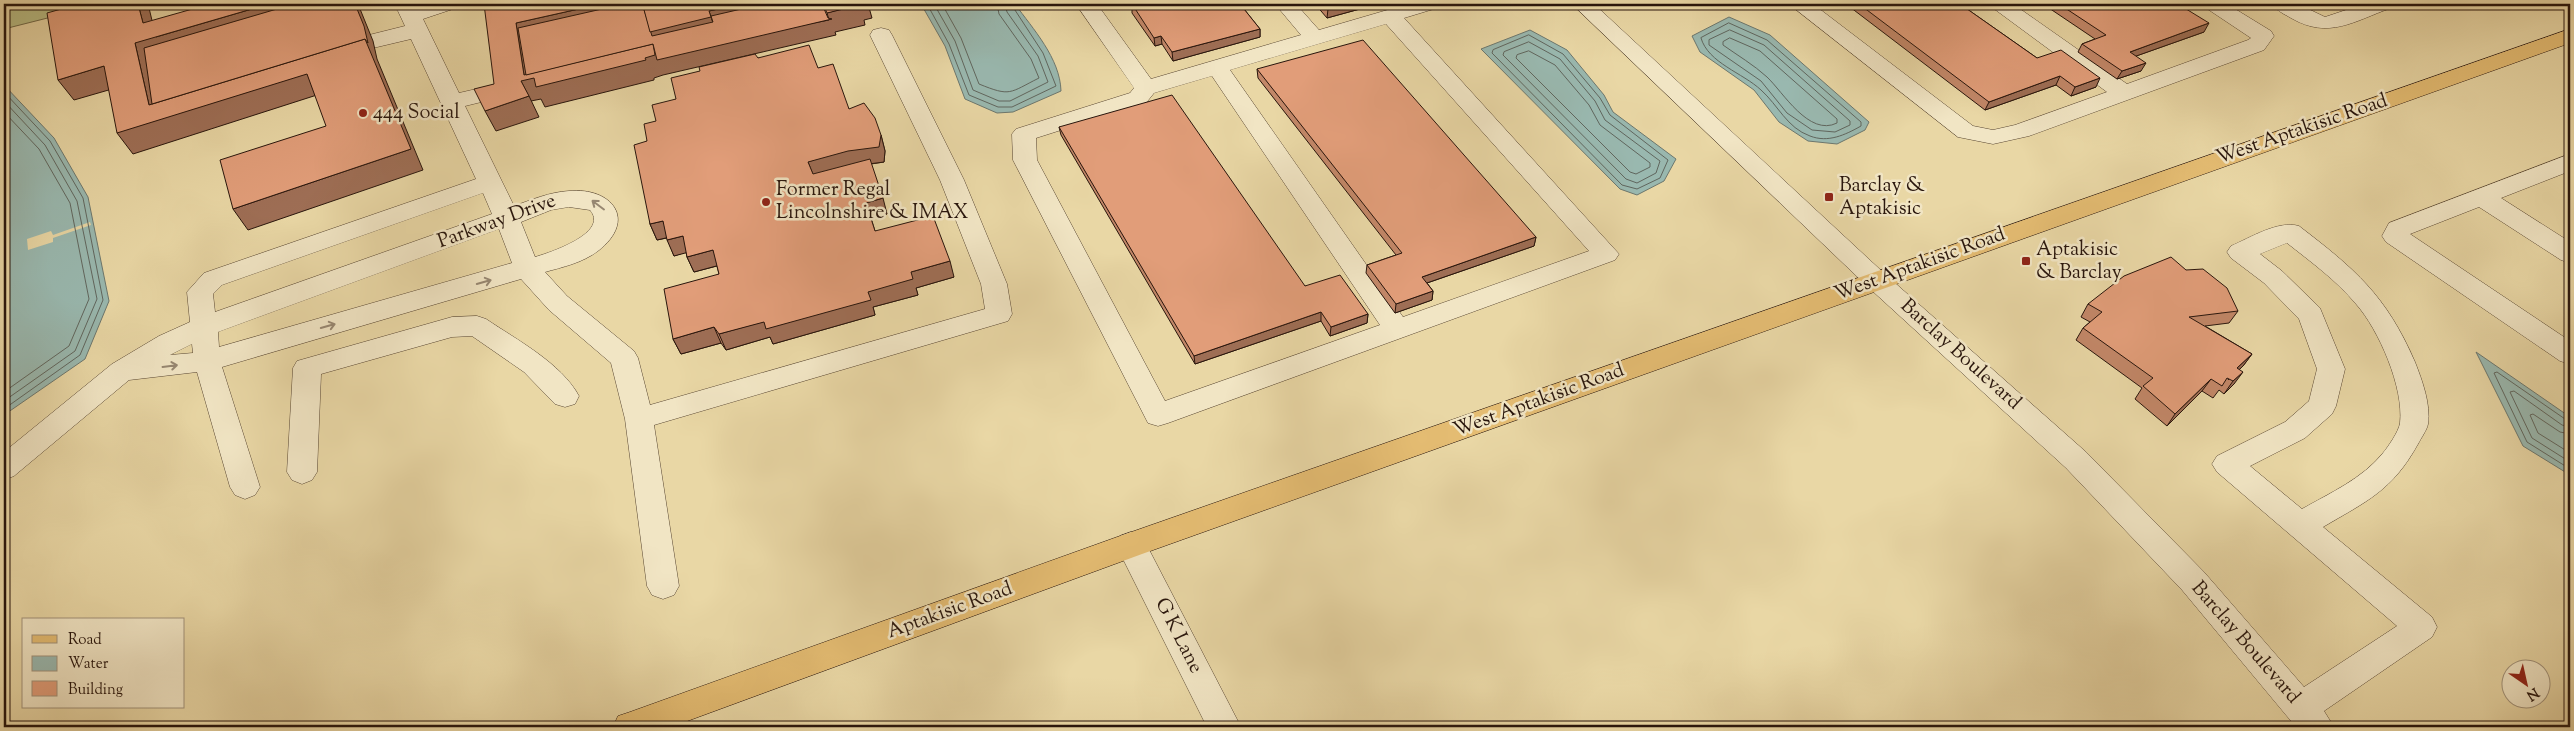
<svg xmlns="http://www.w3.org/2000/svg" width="2574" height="731" font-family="'Sorts Mill Goudy',serif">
	<rect width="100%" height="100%" fill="#e9d7a5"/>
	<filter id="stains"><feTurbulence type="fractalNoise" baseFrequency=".004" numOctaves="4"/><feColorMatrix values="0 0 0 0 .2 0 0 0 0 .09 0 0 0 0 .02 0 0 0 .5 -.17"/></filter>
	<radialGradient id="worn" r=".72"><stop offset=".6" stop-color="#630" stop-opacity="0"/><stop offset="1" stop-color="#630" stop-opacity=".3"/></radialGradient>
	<!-- green -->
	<path fill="#b9bd84" stroke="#706948" d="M4,4H103L4,29Z"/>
	<!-- water -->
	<g fill="#99b8af" stroke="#6c776e">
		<path d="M921,4H1015C1033,29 1060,58 1061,91L1013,112L997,113L965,99L945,46Z"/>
		<path d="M1729,17L1770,35L1869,122L1865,130L1837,144L1808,141L1779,122L1754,90L1700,52L1692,36Z"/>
		<path d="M1530,30L1567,50L1604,95L1613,112L1676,159L1664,181L1637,195L1620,189L1481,49Z"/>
		<path d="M4,85L54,138L88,197L109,301L85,359L4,415Z"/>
		<path d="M2476,352L2570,417V475L2523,446Z"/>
	</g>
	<!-- pier -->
	<path fill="#e9d7a5" d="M90,222L91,225L53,238V242L28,250L27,239L51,231L53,235Z"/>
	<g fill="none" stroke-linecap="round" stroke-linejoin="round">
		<!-- shore -->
		<g stroke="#60665e" stroke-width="1">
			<path d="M927,4L949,44L969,95L998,107H1012L1056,86L1043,53L1011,4"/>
			<path d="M934,4L955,41L973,90L999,101H1010L1048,82L1038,56L1007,12L1005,4"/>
			<path d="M942,4L961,38L979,84C1011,97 1009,93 1039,78L1031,59L999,14L997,4"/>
			<path d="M1729,23L1767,40L1861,122V126C1845,135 1828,143 1810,136C1787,128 1778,105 1761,90C1743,73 1708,63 1701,38Z"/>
			<path d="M1730,30L1764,45L1850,121V125L1835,132L1812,130L1787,113L1761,81L1709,45V40Z"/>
			<path d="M1529,35L1563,54L1600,98L1610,115L1668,160L1660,178L1637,189L1622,185L1492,53L1493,50Z"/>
			<path d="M1730,38L1760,51L1837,119V123C1809,137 1783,92 1767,77C1754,65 1737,55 1723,45V42Z"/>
			<path d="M1529,42L1560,59L1595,101L1605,120L1660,161L1656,173L1637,183L1626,179L1503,55L1504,52Z"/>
			<path d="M1529,51L1555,65L1589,105L1600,125L1650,163V167L1636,174L1630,172L1516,58L1517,55Z"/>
			<path d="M4,92L50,141L83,198L103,300L80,355L4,409"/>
			<path d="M4,101L45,145L77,201L97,299L75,351L4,401"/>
			<path d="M4,112L39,149L70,203L89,299L69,346L4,392"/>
			<path d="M2570,420L2565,419L2497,372L2494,373L2527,442L2570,469"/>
			<path d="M2570,427L2562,425L2514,391L2510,392L2532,438L2570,462"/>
			<path d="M2570,434L2560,432L2533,414L2530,415L2538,433L2570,453"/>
		</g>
		<defs>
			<g id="minor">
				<path d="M390,4H415L418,7L428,4H459L456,8L423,19L459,93L502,83L510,85L513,90L510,95L465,106L514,206C531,200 550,192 569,191C612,187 638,220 598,251C582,263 563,267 545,272L567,296L634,351L638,358L650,405L985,309L981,284L940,180L870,35L873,30L881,28L889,30L892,35L964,180L1007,284L1012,314L1008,321L654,425L679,586L674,595L663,599L652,595L647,586L625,419L611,363L549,310L521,279L222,367L260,487L255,495L245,499L235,495L230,487L197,372L129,380L14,476L4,480V452L112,364L159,336L190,322L187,292L204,273L476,179L411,39L373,48L365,46L362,41L365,36L405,26L398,11ZM483,193L492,214L215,312L213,294L222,285ZM569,207L590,210C610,233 549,253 535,257L521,222L551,210ZM499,229L512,263L219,347L218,332ZM192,344L193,353L170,355Z"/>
				<path d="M1076,4H1097L1151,79L1301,35L1275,4H1296L1319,30L1408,4H1440L1437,8L1404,18L1619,254L1615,260L1168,423L1158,426L1148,423L1013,160L1012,134L1016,129L1130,93L1134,88ZM1386,24L1589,251L1403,317L1230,70ZM1212,76L1380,325L1165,401L1037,160L1036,138L1146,103L1154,93Z"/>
				<path d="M1572,4H1594L1886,275L2086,452L2204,572L2304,687L2397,626L2217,472L2212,464L2217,456L2285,422L2309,401L2317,369L2299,319L2264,283L2231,258L2227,252L2231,246C2250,238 2278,220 2299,226C2355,269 2386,295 2415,362C2422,380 2431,404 2428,424C2427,430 2421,438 2418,444C2392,491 2367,501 2323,527L2432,617L2437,627L2432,637L2324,711L2334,727H2296L2182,590L2066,468L1868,287ZM2287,243C2311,262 2336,280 2356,304C2379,330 2404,388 2400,423C2399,431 2388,447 2383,453C2362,479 2330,493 2302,509L2250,466L2305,438L2332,414L2336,406L2345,369L2320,308L2282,271L2260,254Z"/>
				<path d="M1789,4H1813L1973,126L1993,130L2015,125L2107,92L1993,8L1990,4H2013L2127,84L2248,40L2251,38L2206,8L2203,4H2227L2271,31L2274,36L2264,50L2029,136L1993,144L1958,137Z"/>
				<path d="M2272,4H2298L2325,17L2364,4H2395L2391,8C2354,21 2329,40 2291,18C2284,14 2277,11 2272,4Z"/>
				<path d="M2570,154V171L2501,198L2570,242V263L2561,260L2479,207L2410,234L2570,341V364L2560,361L2386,242L2382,236L2389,223Z"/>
				<path d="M477,316L486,319C517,340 561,363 579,396L575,404L565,407L555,404L524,372L472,336L452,337L321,374L317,472L312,480L302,484L292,480L287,472L293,368L297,361L452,317Z"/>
				<path d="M1131,532L1142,536L1241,727H1207L1116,545L1120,536Z"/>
			</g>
			<path id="major" d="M2570,29V43L1142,554L671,727H613L618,716L630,712L1120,536Z"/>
		</defs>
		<!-- minor casing -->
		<use href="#minor" stroke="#584632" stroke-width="1"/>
		<!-- major casing -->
		<use href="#major" stroke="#28150c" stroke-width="1"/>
		<!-- minor -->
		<use href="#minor" fill="#f1e5c4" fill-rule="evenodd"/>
		<!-- major -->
		<use href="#major" fill="#e4bc72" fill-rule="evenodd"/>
	</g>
	<!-- wall -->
	<g fill="#c28768" stroke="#28150c">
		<path d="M1132,4H1240L1260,29V37L1173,61L1162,44L1155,46L1132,13Z"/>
		<path d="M1315,4H1378L1327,18Z"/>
		<path d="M1846,4H1960L2037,58L2096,87L2071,96L2056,85L1985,110Z"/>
		<path d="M2043,4H2178L2204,32L2136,56L2141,71L2117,79L2078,52L2082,44L2095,39Z"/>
		<path d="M758,58L818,68L849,109L881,135L885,151L884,162L871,164L887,214L871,218L875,231L954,277L916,288L918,295L873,307L875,315L773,344L770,337L726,350L721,343L681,354L673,339L719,274L717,266L694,272L687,257L686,252L674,256L667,238L657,240L650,224L647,141L656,121L676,99Z"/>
		<path d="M1257,69L1536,237L1534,246L1427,283L1433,291L1432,300L1395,313L1366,273L1367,265L1396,255L1258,78Z"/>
		<path d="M1059,127L1305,286L1368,314L1367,323L1330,336L1321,321L1195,364L1061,135Z"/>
		<path d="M2186,270L2238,311L2229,323L2205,326L2252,354L2243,366L2239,370L2234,384L2224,394L2219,390L2213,398L2202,391L2167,426L2135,399L2142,388L2076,340L2083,328L2090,322L2081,317L2088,304Z"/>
	</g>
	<!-- shaded-wall -->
	<g fill="#9e6e55" stroke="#28150c">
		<path d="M138,4H146L149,8L156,37L269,4H289L295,20L355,4H358L373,41L377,59L423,170L248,230L233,209L411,149L320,94L133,154L117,133L149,105L135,43L143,23Z"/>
		<path d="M601,4H696L711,17L718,37L531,78L829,20L827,13L859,4H868L872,18L864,20L865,25L835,32L836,35L663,75L654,78V80L545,107L541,99L531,101L521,81L524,75L516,23Z"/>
		<path d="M741,4H821L716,31L709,11Z"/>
		<path d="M1348,4H1378L1327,18L1328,9Z"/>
		<path d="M2209,23L2204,32L2125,60L2130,52Z"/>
		<path d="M1260,29V37L1173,61L1172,52Z"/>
		<path d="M1161,36L1162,44L1155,46L1154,38Z"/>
		<path d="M2146,63L2141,71L2117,79L2122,71Z"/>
		<path d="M104,66L119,87L74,100L58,80Z"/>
		<path d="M2060,76L2056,85L1985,110L1989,102Z"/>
		<path d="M2100,78L2096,87L2071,96L2075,87Z"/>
		<path d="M529,96L539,117L496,131L485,111Z"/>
		<path d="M881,135L885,151L884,162L853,166L814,177L808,162Z"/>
		<path d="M883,198L887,214L871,218L866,203Z"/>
		<path d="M663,221L670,237L657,240L650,224Z"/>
		<path d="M683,236L689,252L674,256L667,240Z"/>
		<path d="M1536,237L1534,246L1421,285L1422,277Z"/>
		<path d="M713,250L720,265L694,272L687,257Z"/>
		<path d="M950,261L954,277L916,288L918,295L873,307L875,315L773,344L770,337L726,350L719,334L868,292L911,272Z"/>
		<path d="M1433,291L1432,300L1395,313L1396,304Z"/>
		<path d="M1321,312V321L1195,364L1194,356Z"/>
		<path d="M1368,314L1367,323L1330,336L1331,327Z"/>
		<path d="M714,327L721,343L681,354L673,339Z"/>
		<path d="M2252,354L2243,366L2228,380L2237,368Z"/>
		<path d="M2243,372L2234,384L2224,394L2233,381Z"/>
		<path d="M2211,379L2202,391L2167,426L2175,414Z"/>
	</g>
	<!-- building -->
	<g fill="#e19d79" stroke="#28150c">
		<path d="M79,4H138L143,23L196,8L195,4H269L135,43L149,105L365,39L411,149L233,209L220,160L326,126L307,74L117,133L104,66L58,80L47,13Z"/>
		<path d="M294,4H355L364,26L368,43L365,39L152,104L144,48Z"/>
		<path d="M484,4H601L516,23L524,75L653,44L655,55L645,58L646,60L536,87L534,78L521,81L529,96L485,111L474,89L494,84Z"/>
		<path d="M624,4H651L643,6L652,36L713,22L711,16L763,4H822L828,18L832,19L657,60L653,44L526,75L518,28Z"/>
		<path d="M651,4H741L709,11L711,17L650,32L643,6Z"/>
		<path d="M823,4H859L860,5L827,13Z"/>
		<path d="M1132,4H1240L1260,29L1172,52L1161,36L1154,38Z"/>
		<path d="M1323,4H1348L1328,9Z"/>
		<path d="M1859,4H1960L2037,58L2061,50L2100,78L2075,87L2060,76L1989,102Z"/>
		<path d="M2059,4H2178L2209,23L2130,52L2146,63L2122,71L2082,44L2106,35Z"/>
		<path d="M1363,40L1536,237L1422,277L1433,291L1396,304L1367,265L1402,253L1257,69Z"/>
		<path d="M809,45L818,68L833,64L849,109L864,103L875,118L881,135L879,147L848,151L808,162L813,174L870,159L883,198L866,203L875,231L933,216L950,261L911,272L913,279L868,292L871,300L766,329L764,322L719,334L714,327L673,339L664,289L719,274L713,250L687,257L683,236L667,240L663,221L650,224L634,145L647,141L644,124L656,121L652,105L676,99L671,78L700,71L699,67L755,54L758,58Z"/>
		<path d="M1172,95L1305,286L1340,275L1368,314L1331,327L1321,312L1194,356L1059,127Z"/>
		<path d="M2171,257L2186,270L2203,269L2227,288L2238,311L2189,317L2252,354L2237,368L2243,372L2233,381L2227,378L2222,386L2211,379L2175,414L2143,386L2153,378L2083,328L2102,312L2088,304L2124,276Z"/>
	</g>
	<!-- one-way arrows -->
	<defs><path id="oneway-shaft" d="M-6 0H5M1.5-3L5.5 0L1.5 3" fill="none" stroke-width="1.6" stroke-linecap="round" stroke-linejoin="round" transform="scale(1.25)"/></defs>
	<g stroke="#978771">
		<use href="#oneway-shaft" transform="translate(598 205) rotate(-143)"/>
		<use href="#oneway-shaft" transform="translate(484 282) rotate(-16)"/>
		<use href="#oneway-shaft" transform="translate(328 326) rotate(-16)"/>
		<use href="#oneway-shaft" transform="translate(170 366) rotate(-7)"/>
	</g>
	<!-- markers -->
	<g fill="#8f2418" stroke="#f1e5c4" stroke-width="2">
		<circle cx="363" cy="113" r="5"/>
		<rect x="1824" y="192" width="10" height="10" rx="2.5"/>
		<circle cx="766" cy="202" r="5"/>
		<rect x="2021" y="256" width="10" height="10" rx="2.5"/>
	</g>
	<g text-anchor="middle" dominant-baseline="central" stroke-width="5" stroke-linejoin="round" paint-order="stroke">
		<!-- poi labels -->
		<g font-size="20" fill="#28150c" stroke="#f1e5c4" text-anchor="start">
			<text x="373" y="113">444 Social</text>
			<text x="1839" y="186">Barclay &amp;<tspan x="1839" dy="23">Aptakisic</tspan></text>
			<text x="776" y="190">Former Regal<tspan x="776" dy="23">Lincolnshire &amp; IMAX</tspan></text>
			<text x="2036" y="250">Aptakisic<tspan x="2036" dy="23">&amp; Barclay</tspan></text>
		</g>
		<!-- street labels -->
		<g font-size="20" fill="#28150c" stroke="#f1e5c4">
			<text transform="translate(2302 130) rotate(-19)">West Aptakisic Road</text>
			<text transform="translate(497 222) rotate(-20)">Parkway Drive</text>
			<text transform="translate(1920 265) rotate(-20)">West Aptakisic Road</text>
			<text transform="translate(1960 355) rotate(42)">Barclay Boulevard</text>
			<text transform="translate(1539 401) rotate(-20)">West Aptakisic Road</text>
			<text transform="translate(950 611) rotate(-20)">Aptakisic Road</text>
			<text transform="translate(1178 636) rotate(63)">G K Lane</text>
			<text transform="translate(2245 643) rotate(49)">Barclay Boulevard</text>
		</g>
	</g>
	<!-- margin -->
	<rect width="2574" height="731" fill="none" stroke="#e9d7a5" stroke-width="20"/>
	<rect x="5" y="5" width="2564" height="721" fill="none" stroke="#28150c" stroke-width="2.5"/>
	<rect x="10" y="10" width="2554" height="711" fill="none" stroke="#28150c"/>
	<!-- legend -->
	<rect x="22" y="618" width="162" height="90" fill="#f1e5c4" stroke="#a1927a"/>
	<rect x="32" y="635" width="25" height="8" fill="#e4bc72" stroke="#a1927a"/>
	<text x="68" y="644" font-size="15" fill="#28150c">Road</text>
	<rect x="32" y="656" width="25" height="15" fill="#99b8af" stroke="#a1927a"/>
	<text x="68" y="668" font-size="15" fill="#28150c">Water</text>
	<rect x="32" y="681" width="25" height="15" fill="#e19d79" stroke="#a1927a"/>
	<text x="68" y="694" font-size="15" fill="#28150c">Building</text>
	<!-- north arrow -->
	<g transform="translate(2526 684) rotate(146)"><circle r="24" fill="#f1e5c4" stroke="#a1927a"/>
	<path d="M0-4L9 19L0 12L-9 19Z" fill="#8f2418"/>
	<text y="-8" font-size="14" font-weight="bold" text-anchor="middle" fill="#28150c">N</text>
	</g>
	<rect width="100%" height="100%" filter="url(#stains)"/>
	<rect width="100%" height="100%" fill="url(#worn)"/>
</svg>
